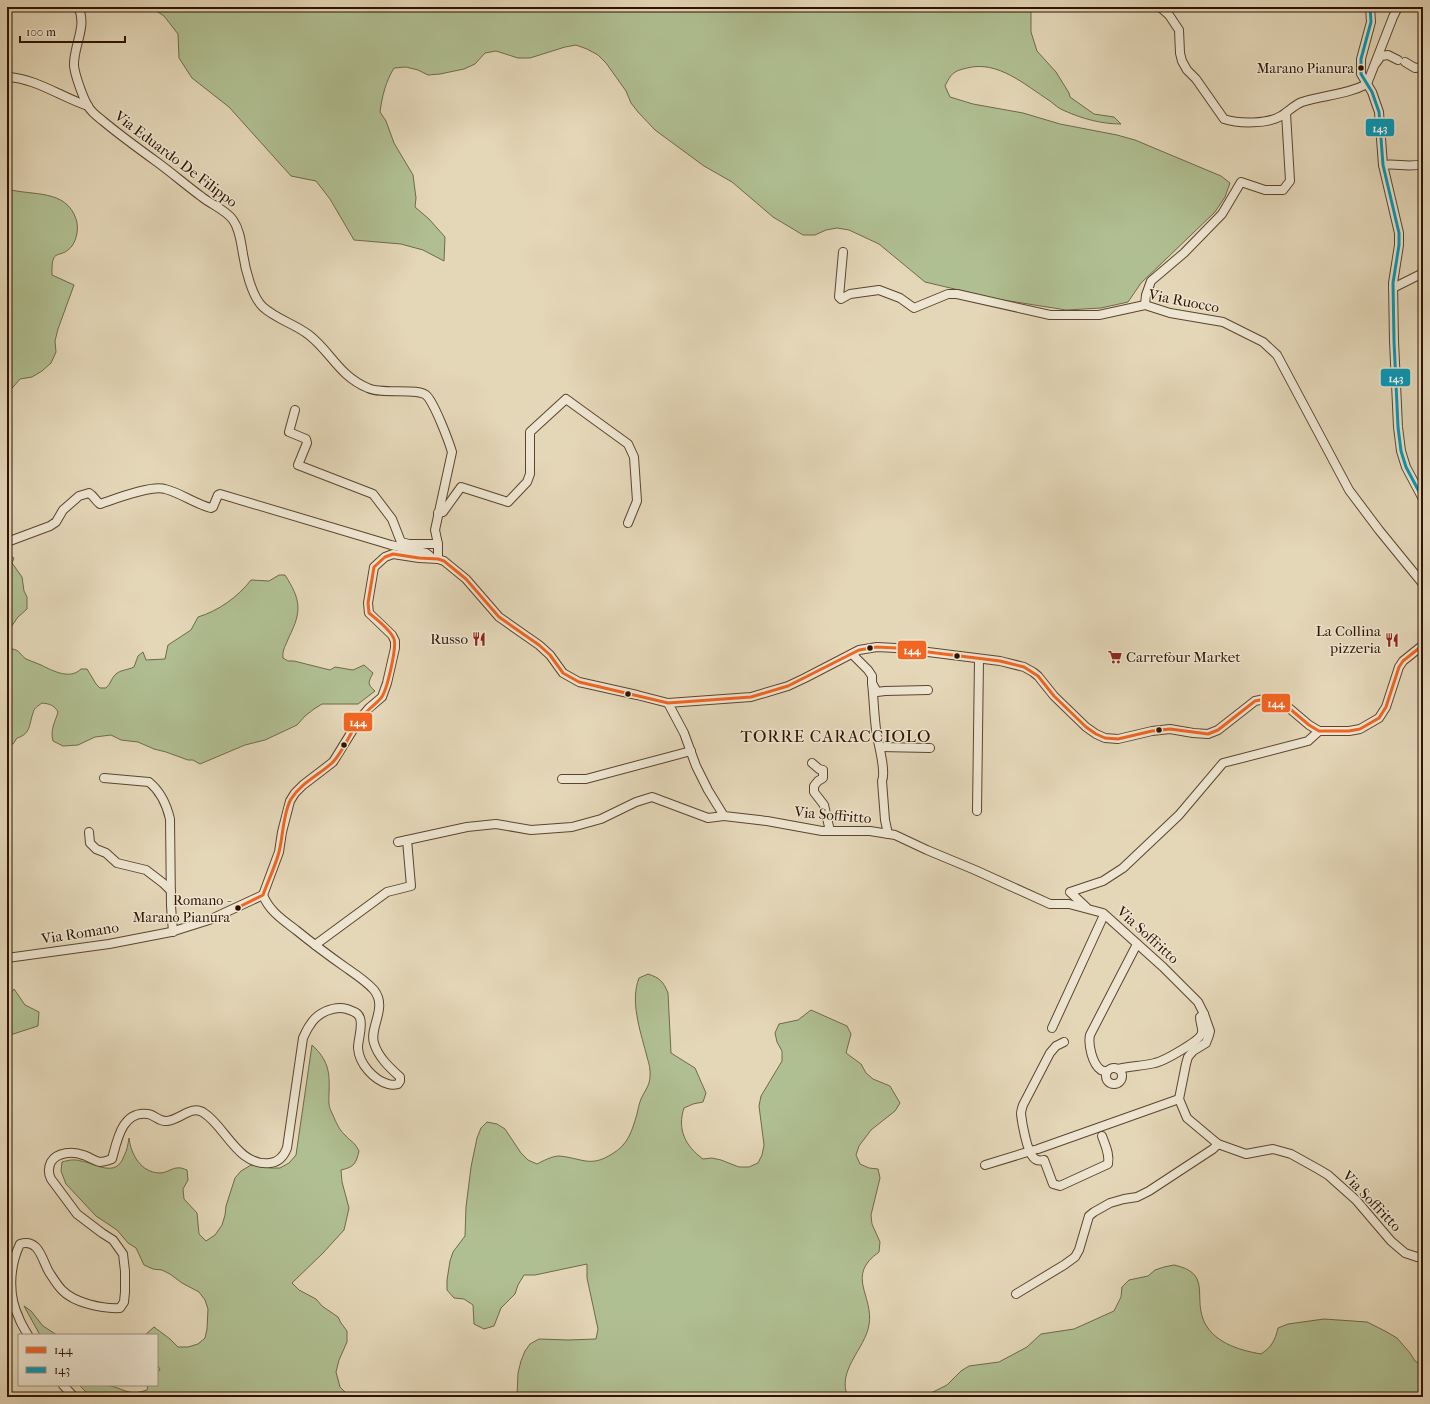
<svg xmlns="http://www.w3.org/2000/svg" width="1430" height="1404" font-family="'IM FELL French Canon',serif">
	<rect width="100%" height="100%" fill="#e4d7b8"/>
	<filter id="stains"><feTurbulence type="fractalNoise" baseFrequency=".005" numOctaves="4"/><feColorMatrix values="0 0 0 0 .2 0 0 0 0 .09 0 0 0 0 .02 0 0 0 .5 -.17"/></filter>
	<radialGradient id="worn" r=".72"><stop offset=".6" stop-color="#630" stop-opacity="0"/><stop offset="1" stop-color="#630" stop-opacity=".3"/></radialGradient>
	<!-- green -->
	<g fill="#b0bf92" stroke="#706949">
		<path d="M150,7H1031V32L1037,51L1056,72L1069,93L1070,97L1094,114L1114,117L1121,124C1102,124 1083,119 1065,111C1059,109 1054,104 1050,101C1025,85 998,60 967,68C953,71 951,74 945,86L950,97L973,104L1023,113L1060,124L1117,135L1135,140L1221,176L1230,183L1225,197L1215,212L1141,283L1128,302L1101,308L1066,310L997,299L925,282L879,244L849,230L837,228L826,230L815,235H803L773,217L732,182L704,166L655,130L638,112L631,103L626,91L606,63L598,55L587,49L576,45L565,47L530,58H518L496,51L485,53L475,64L464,69L440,74L428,75L418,70L406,67L394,68C386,81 382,96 380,112L386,121L394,143L413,175L416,198L415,207L429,219L445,237L444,261L423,250L401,244L354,240L330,199L316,181L291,176L229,107L192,78L179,58L178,34L164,16Z"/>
		<path d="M7,189C33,196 66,189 76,219C79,227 77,239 72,246C60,261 51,245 52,275L74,285L58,329L55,341L56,352L51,363L42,371L32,377L20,379L7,394Z"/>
		<path d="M7,554L14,558L12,563L22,577L24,591L27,597V609L18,617L11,627L7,629Z"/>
		<path d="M279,575H285C301,600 302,611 289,637C286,645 282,650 283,658L288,661H294L330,670L335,667L353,670L364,665L373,673C368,683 367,684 375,691L358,704H322L314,709L305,716L297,725L265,740L245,745L200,764L193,760H188L166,752L154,749L138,742L121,740L111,735L95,737L78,745L63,746L53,741C50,730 55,722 58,712C54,705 50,704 42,703C38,706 34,708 33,713C29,724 31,734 17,738L13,744L7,746V652L12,649C20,650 20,655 26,659C31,661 36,663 41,665C53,671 70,680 81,669H87L96,684L100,688H106C111,684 111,678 116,674C120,670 128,670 134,667L138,656L143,652L146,660L165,659L168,645L191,630L198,617C218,611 238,597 251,580L269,581Z"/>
		<path d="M648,974C660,978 663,981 668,993L671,1053L695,1068L706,1093L703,1102L693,1104L684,1108C677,1129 685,1146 703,1159L712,1158L721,1160L739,1167H749L758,1163L762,1155L764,1145L759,1106L761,1096L782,1061V1051L777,1042L775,1033L779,1024L798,1020L811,1010L847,1026L851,1034L846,1053L861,1064L866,1073L873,1079L890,1086L900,1103L895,1111L871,1130L859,1146L856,1155L860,1164L869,1168L878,1169L880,1178L871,1215L872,1224L880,1242L879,1252C845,1276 874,1295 869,1325C865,1349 836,1371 848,1397H517L518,1373L521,1361L525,1351L530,1344L539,1339L568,1340L596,1339L598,1329L587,1278V1264L535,1275H524L518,1285L515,1294L501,1308L494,1326L484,1329L474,1324L473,1305L464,1299L454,1298L447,1290V1280L450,1261L453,1252L465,1236L466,1207L471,1167L477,1138L481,1128L487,1122L497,1124L505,1129L521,1153L528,1160L537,1164C543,1161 552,1156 559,1156C582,1158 590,1168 612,1154C628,1145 632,1131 637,1114C638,1109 639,1104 641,1099C646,1088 651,1085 650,1071C650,1065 647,1058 646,1053C640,1030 630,1001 639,978Z"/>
		<path d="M14,989L25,1005L39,1012L38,1026L7,1036V997Z"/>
		<path d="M312,1045C328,1060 330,1071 329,1093C329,1099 328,1105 331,1111C335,1119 338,1129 345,1135C352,1143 353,1140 359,1151C356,1164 354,1167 341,1170L342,1182L349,1208L344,1230L323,1253L292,1283L299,1290L316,1299L322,1306L338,1317L341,1323L347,1331V1342L339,1360L336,1372L340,1387L347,1394L355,1397H91L79,1385C88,1385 101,1383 111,1386C126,1390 130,1396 147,1390L148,1385H157V1371L160,1370L157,1364V1335H145L154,1327L170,1339L178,1347H188L198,1344L205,1338L207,1329L208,1309L205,1300L199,1292L182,1283L170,1274L162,1270L153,1269L144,1265L136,1248L128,1243L117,1230L96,1216L66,1184L61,1171L62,1162C69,1160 74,1159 81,1161C95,1163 116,1179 124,1156C127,1151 128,1144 129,1138C131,1155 141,1172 159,1173C167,1173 172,1168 177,1168C180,1167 184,1169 187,1170L188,1180L183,1189L184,1199L197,1213L199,1234L206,1241L215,1235L222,1225L225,1215L226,1206L235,1178L241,1171L251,1165L271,1168H280L289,1163L296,1155Z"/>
		<path d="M1174,1265C1211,1273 1194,1294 1203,1319C1212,1342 1238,1350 1261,1354C1272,1347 1275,1340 1278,1328L1288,1324L1324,1319L1367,1322L1385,1331L1397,1338L1410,1353L1415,1361L1423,1366V1397H923L947,1385L961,1371L969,1366L999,1362L1027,1347L1041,1334L1074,1329L1114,1311L1121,1297L1122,1287L1129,1280L1148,1276L1155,1270L1164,1267Z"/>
		<path d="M24,1306L31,1311L43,1326L57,1335H40Z"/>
	</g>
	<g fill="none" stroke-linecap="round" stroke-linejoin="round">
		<defs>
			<g id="minor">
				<path d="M78,7C88,26 73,46 74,66C75,75 83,98 88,106C91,112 98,117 103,121C121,136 139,149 157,162C172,173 187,186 202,197C212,205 226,210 233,220C240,230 241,243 243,254C245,268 252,297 263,307C276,319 295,324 309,335C331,352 339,376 368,388C382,395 419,387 427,396C435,405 448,439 452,452L435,530L438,544V559"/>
				<path d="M1160,7L1169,15L1179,30L1180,53L1182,61L1187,70L1196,79L1224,119C1239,124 1268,124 1281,116C1288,112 1294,105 1302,102C1324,95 1346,95 1367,84L1393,17L1398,7"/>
				<path d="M1370,7L1371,22L1361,59V74L1372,92L1379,112L1383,165L1399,233V245L1393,283L1394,341L1398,427L1401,451L1406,467L1423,499"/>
				<path d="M1405,62L1415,68L1423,67"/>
				<path d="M1376,63L1381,56L1388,55L1398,60"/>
				<path d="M7,77C35,78 61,97 88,106"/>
				<path d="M1383,165C1398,163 1407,168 1423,164"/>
				<path d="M843,252L839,297L841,299L850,294L879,290L900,298L914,308L948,294H957L1050,315H1099L1145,305L1170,313L1223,322L1263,342L1277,355L1349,490L1379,530L1423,584"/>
				<path d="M1393,288L1423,273"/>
				<path d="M1145,305L1146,295L1151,281L1184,253L1222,214L1241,182L1265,190H1283L1290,181L1286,113"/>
				<path d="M295,410L289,432L306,439L307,443L298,465L373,494L392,519L401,542L409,544H438"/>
				<path d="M438,513L443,512L461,487L508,502L527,482L530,474V432L566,399L628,444L634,457L637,501L628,523"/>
				<path d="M7,542L50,526L56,522L63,510L79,496L89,493C94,496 95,500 100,504C115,499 151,485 165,489C181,493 195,504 211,508L213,507L218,495L220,494L391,545L426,553L430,556"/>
				<path d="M852,654L868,670L872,676V683L877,692L885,691L928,690"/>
				<path d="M872,683C874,700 874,719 877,736C879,746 886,772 882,781L885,820L888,834"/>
				<path d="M668,703L684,733L696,766L708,790L724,816L767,821L822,831H870L895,835L927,850L975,870L1050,904H1069L1103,913L1163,967L1198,1002L1204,1014L1210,1031L1209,1035L1206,1043L1193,1051L1188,1057L1186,1064L1179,1099L1187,1118L1218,1144L1246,1154L1273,1149L1291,1154L1318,1169L1328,1175L1356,1200L1391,1241L1405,1253L1417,1257L1423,1256"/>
				<path d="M880,747L930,748"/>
				<path d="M812,763L819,769L823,770V778L818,781L814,786V792L824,805L830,831"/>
				<path d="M104,778L149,782C160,791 167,806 170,819L171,906L173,932"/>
				<path d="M562,779H586L691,751"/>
				<path d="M977,811L979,659"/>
				<path d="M89,832L90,843L96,849L106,853L117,863L146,870L163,883L171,891"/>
				<path d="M398,842L467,827L496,824L531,830L572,827L601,819L636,802L652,797L708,818L724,816"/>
				<path d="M1086,907L1070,892L1103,881L1123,868L1179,815L1223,763L1308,741L1319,731"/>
				<path d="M315,945L387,892L411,886L407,840"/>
				<path d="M7,958L109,944L171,932L209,920L263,895L279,852L282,832L290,801L295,793L303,785L333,762L359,720L369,708L382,697L387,683L395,648V641L392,635L369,613L368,603L374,567L385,557L393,554L419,558L438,559L444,561L466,579L499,617L539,645L550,655L563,673L579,682L637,695L668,703L751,697L788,686L805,678L859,650L877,647L896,648L1000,661L1024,667L1033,672L1038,676L1054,696L1086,727L1096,734L1105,738L1118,739L1152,731L1170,729L1193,733L1208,734L1218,730L1255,701L1265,699L1273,701L1289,708L1309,725L1319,731H1349L1360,729L1379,718L1386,707L1399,667L1403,661L1423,645"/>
				<path d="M1052,1028L1104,915"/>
				<path d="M1064,1042L1056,1046L1050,1053L1023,1105C1022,1108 1021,1111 1021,1114C1022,1123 1027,1151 1033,1157C1036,1161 1040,1161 1044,1160L1053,1184L1060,1186L1108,1164C1110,1154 1105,1145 1102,1136"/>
				<circle cx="1114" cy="1076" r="8"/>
				<path d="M1118,1069C1130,1066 1143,1066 1155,1063C1164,1061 1200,1041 1202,1033C1203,1028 1200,1023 1200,1017L1204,1014"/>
				<path d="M1107,1072C1105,1071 1103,1071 1101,1070C1092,1064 1088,1044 1090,1035L1137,944"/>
				<path d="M1038,1149L1179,1099"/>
				<path d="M985,1165L1034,1150"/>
				<path d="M1016,1294L1064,1265L1075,1257L1079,1250L1089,1216L1094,1212L1110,1203L1124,1199L1137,1197L1149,1191L1213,1149L1218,1144"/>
				<path d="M28,1335C25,1330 21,1324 19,1318C8,1296 9,1267 20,1244C39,1238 42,1260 49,1272C53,1278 57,1285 62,1290C74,1303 103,1309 120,1308L124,1302L125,1292V1271L123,1254L113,1240L102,1233L77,1214L51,1179C48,1173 48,1168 51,1162C57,1152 73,1151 83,1155C88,1156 94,1161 100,1162C104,1162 109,1160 112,1159C117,1141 122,1110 148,1114C155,1115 159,1122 167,1121C180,1120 192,1104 204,1113C225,1126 238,1167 270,1163C279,1162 284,1156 287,1148L303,1038C305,1034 307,1029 310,1025C317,1013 334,1005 347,1009C352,1011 358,1012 360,1018C363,1027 358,1039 358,1048C359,1064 374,1080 388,1084C391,1085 395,1085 398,1084L400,1081V1077C390,1068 378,1057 374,1043C369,1027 388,1008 374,990C366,981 355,974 345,967C328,955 312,943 296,930C283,920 269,911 263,895"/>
				<path d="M63,1385L74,1397"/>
			</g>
		</defs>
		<!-- minor casing -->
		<use href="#minor" stroke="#5c442e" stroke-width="10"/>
		<!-- minor -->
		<use href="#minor" stroke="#ede5d1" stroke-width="8"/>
		<defs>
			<path id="bus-1" d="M237,908L263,895C268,881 275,867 279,852C283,837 283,813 291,799C301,783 319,775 332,763C342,754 351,731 360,719C366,711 375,705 381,698C387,691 397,647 394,639C390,629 377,620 369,613L368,603L374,567L385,557L393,554L419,558L438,559L444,561L466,579L499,617L539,645L550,655L563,673L579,682L668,703L751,697L788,686L859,650L877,647L896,648L1000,661L1024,667L1038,676L1054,696L1086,727L1096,734L1105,738L1118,739L1152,731L1170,729L1208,734L1218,730L1255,701L1265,699L1289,708L1309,725L1319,731H1349L1360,729L1379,718L1386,707L1399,667L1403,661L1423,645"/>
			<path id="bus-2" d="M1370,7L1371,22L1361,59V74L1372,92L1379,112L1383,165L1399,233V245L1393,283L1394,341L1398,427L1401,451L1406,467L1423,499"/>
		</defs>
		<!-- bus-1 casing -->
		<use href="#bus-1" stroke="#ede5d1" stroke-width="6"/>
		<!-- bus-2 casing -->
		<use href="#bus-2" stroke="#ede5d1" stroke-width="6"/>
		<!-- bus-1 -->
		<use href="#bus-1" stroke="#f26522" stroke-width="3"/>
		<!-- bus-2 -->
		<use href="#bus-2" stroke="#059ab9" stroke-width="3"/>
	</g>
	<!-- icons -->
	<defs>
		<symbol id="restaurant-bare" viewBox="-9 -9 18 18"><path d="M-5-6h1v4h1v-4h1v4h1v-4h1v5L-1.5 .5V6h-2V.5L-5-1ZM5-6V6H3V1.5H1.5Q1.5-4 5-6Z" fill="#8f2418" stroke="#ede5d1" stroke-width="2.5" paint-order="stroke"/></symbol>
		<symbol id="supermarket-bare" viewBox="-9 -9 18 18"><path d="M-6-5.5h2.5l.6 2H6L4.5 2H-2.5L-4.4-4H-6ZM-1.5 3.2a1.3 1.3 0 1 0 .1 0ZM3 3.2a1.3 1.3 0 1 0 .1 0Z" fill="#8f2418" stroke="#ede5d1" stroke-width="2.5" paint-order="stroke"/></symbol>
	</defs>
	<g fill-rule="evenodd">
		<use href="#restaurant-bare" x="469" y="629" width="20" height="20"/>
		<use href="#restaurant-bare" x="1382" y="630" width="20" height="20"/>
		<use href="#supermarket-bare" x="1105" y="647" width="20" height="20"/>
	</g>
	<!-- markers -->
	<g fill="#2f1300" stroke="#ede5d1" stroke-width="1.5">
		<circle cx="1361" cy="68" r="3.5"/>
		<circle cx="870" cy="648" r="3.5"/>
		<circle cx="957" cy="656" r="3.5"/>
		<circle cx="628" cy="694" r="3.5"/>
		<circle cx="1159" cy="730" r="3.5"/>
		<circle cx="344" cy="745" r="3.5"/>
		<circle cx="238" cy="908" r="3.5"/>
	</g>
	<g text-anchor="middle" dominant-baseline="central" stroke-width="3" stroke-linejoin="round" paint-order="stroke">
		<!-- bus labels -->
		<g font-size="14" fill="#2f1300" stroke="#ede5d1" text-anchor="end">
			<text x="1354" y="68">Marano Pianura</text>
			<text x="230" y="900">Romano -<tspan x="230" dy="17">Marano Pianura</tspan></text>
		</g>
		<!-- street labels -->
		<g font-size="15" fill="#2f1300" stroke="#ede5d1">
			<text transform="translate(176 159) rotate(37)">Via Eduardo De Filippo</text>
			<text transform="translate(1184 301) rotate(11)">Via Ruocco</text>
			<text transform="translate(833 815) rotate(5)">Via Soffritto</text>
			<text transform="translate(80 933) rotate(-9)">Via Romano</text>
			<text transform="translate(1148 935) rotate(42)">Via Soffritto</text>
			<text transform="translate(1372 1201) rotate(46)">Via Soffritto</text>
		</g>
		<!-- poi labels -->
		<g font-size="15" fill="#2f1300" stroke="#ede5d1" text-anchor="end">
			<text x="1381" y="631">La Collina<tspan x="1381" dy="17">pizzeria</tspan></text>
			<text x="468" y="639">Russo</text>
			<text x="1126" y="657" text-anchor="start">Carrefour Market</text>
		</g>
		<!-- quarter labels -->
		<g font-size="17" letter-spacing="1" fill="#2f1300" stroke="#ede5d1">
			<text x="836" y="736">TORRE CARACCIOLO</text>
		</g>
	</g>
	<g stroke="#ede5d1" stroke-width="1.5">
		<rect x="1365" y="118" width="30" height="19" rx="4" fill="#059ab9"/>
		<rect x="1380" y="368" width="31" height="19" rx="4" fill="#059ab9"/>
		<rect x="897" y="640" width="30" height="20" rx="4" fill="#f26522"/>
		<rect x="1261" y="693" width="30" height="20" rx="4" fill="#f26522"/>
		<rect x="343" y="712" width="30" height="20" rx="4" fill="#f26522"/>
	</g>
	<g font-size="11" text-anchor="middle" font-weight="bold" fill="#fff">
		<text x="1380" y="132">143</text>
		<text x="1396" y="382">143</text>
		<text x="912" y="654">144</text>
		<text x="1276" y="707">144</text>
		<text x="358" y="726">144</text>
	</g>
	<!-- margin -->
	<rect width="1430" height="1404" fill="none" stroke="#e4d7b8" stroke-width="24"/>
	<rect x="8" y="8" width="1414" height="1388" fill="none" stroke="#2f1300" stroke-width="2"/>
	<rect x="12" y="12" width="1406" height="1380" fill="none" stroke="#2f1300"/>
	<!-- legend -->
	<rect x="18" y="1334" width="140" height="52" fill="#ede5d1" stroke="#a1917d"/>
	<rect x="26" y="1347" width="20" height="6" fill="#f26522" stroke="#a1917d"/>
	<text x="54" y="1354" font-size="12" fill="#2f1300">144</text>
	<rect x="26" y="1367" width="20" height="6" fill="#059ab9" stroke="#a1917d"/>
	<text x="54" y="1374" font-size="12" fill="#2f1300">143</text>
	<!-- scale -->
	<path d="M20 36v6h105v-6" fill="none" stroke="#2f1300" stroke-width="2"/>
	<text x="26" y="36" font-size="12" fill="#2f1300" stroke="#ede5d1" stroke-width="3" paint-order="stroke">100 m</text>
	<rect width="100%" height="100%" filter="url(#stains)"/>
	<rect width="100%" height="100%" fill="url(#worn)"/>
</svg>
